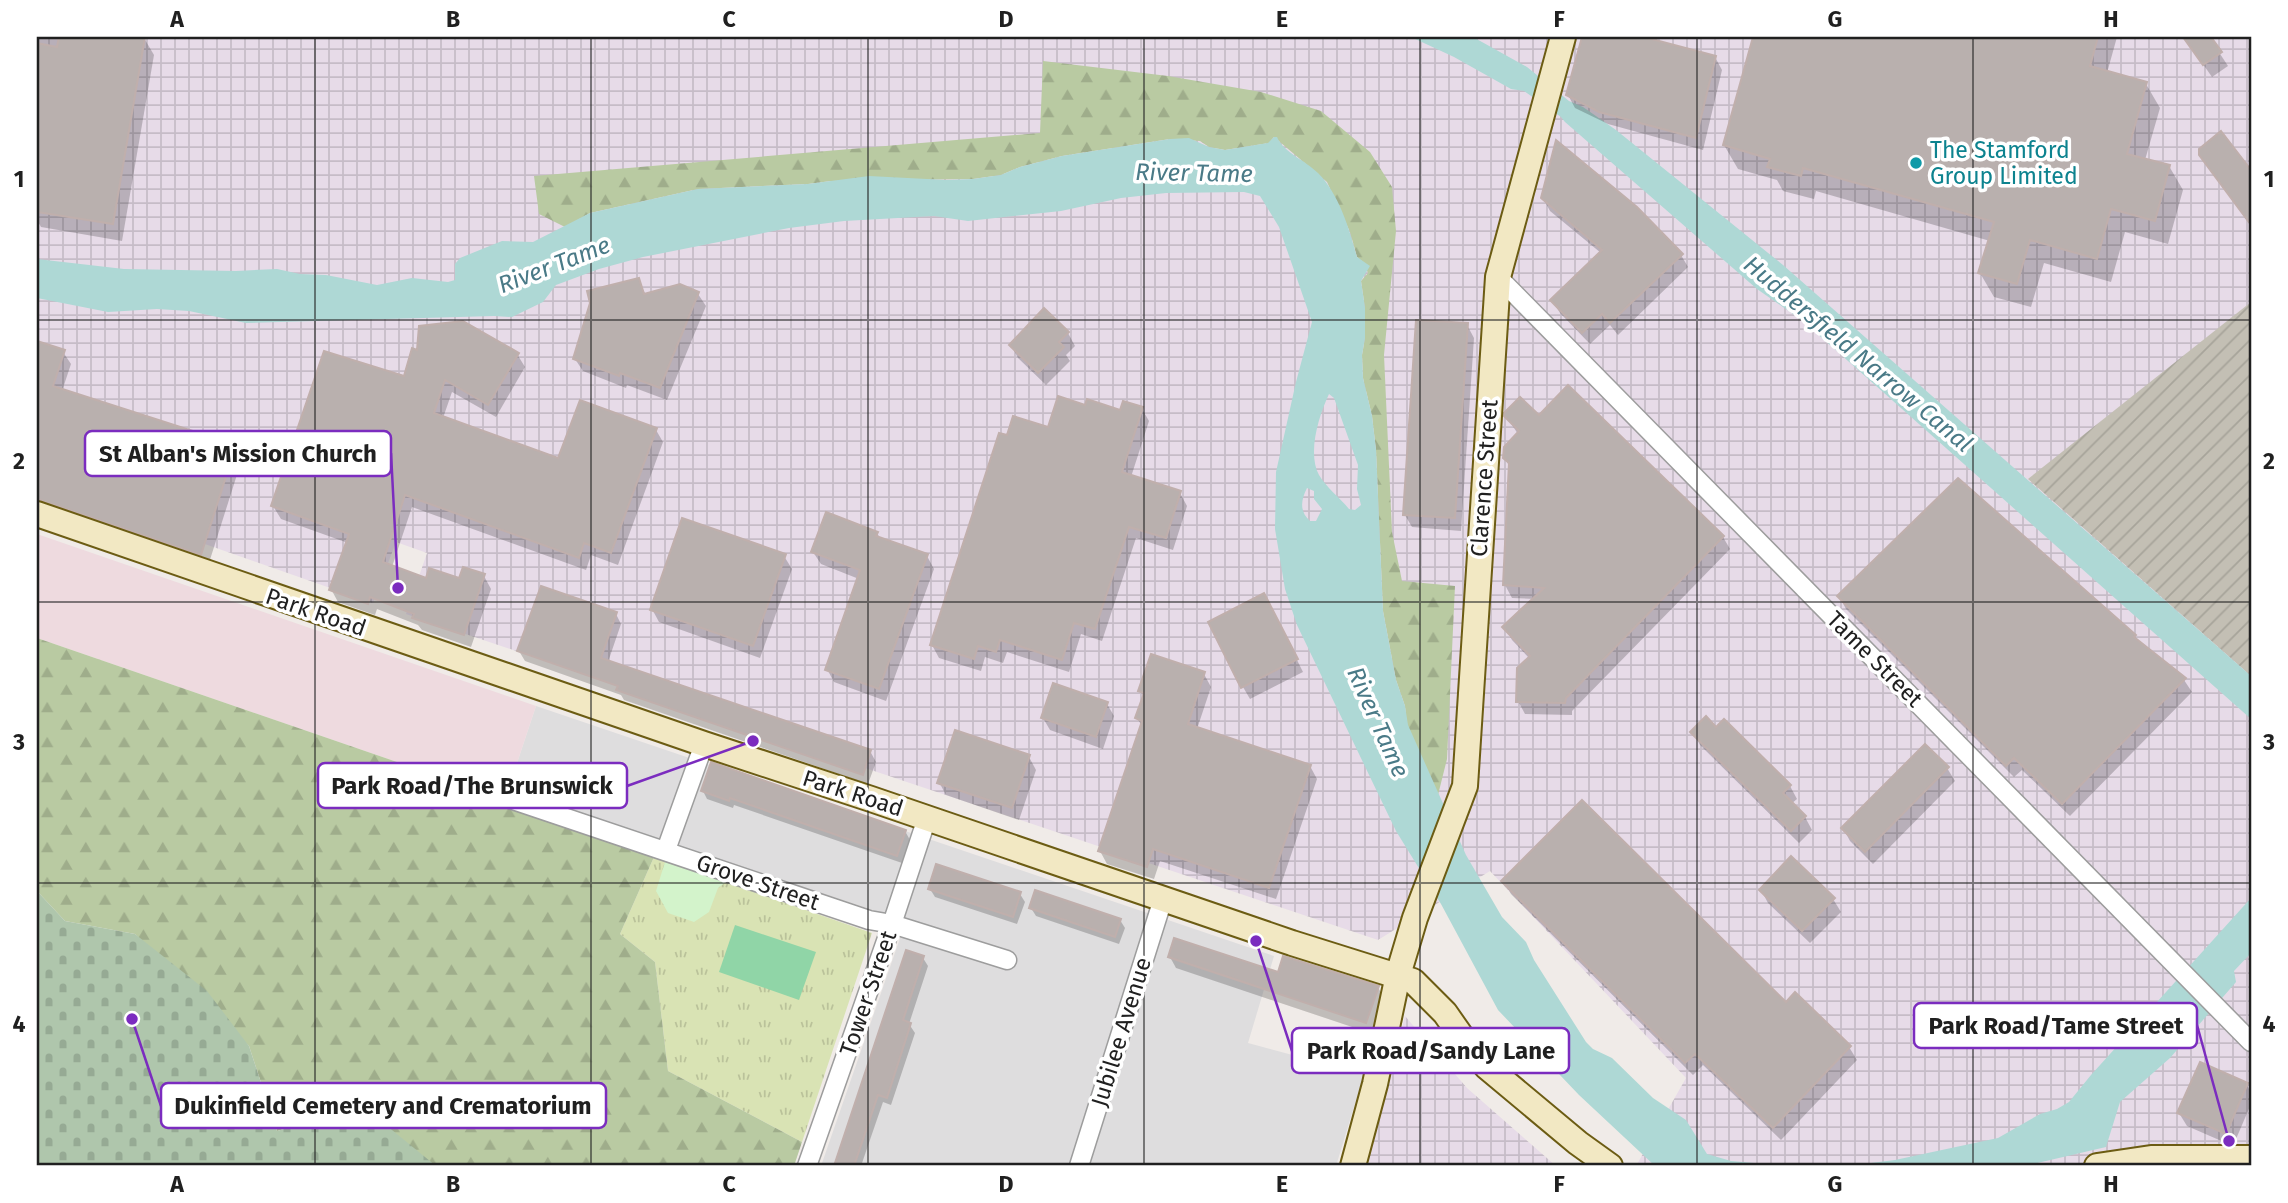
<svg xmlns="http://www.w3.org/2000/svg" width="2288" height="1203" font-family="'Fira Sans',sans-serif">
	<defs>
		<pattern id="industrial-grid" width="8" height="8" patternUnits="userSpaceOnUse" patternTransform="scale(1.75)"><rect width="8" height="8" fill="#e7dbe8"/><path d="M0 4h8M4 0v8" fill="none" stroke="#c6bcc7"/></pattern>
		<pattern id="construction-furrows" width="10" height="10" patternUnits="userSpaceOnUse" patternTransform="scale(1.75)"><rect width="10" height="10" fill="#c3bfb4"/><path d="M-1 1l2-2M0 10L10 0M9 11l2-2" fill="none" stroke="#a7a49a"/></pattern>
		<pattern id="grass-tufts" width="24" height="20" patternUnits="userSpaceOnUse" patternTransform="scale(1.75)"><rect width="24" height="20" fill="#d9e3b4"/><path d="M3 7l-1-3M5 7V3M7 7l1-3M15 17l-1-3M17 17v-4M19 17l1-3" fill="none" stroke="#bac29a"/></pattern>
		<pattern id="forest-firs" width="22" height="20" patternUnits="userSpaceOnUse" patternTransform="scale(1.75)"><rect width="22" height="20" fill="#b9caa2"/><path d="M5 1l3.5 6h-7zM16 11l3.5 6h-7z" fill="#9fad8b"/></pattern>
		<pattern id="cemetery-stones" width="16" height="16" patternUnits="userSpaceOnUse" patternTransform="scale(1.75)"><rect width="16" height="16" fill="#afc6ac"/><path d="M2 7V4a2 2 0 0 1 4 0v3zM10 15v-3a2 2 0 0 1 4 0v3z" fill="#96aa94"/></pattern>
	</defs>
	<rect width="100%" height="100%" fill="#f0ebe8"/>
	<!-- residential -->
	<path fill="#deddde" d="M536,706L1274,956L1248,1043L1364,1074L1336,1166H821L906,921L508,790Z"/>
	<!-- commercial -->
	<path fill="#eedadf" d="M37,534L536,706L508,790L487,793L37,638Z"/>
	<!-- industrial -->
	<g fill="url(#industrial-grid)">
		<path d="M37,37H2251V1166H1636L1686,1078L1490,871L1378,940L406,614L427,553L396,542L373,603L37,485Z"/>
		<path d="M1405,1016L1467,1088L1556,1166H1366Z"/>
	</g>
	<!-- construction -->
	<path fill="url(#construction-furrows)" d="M2251,302V676L2028,479Z"/>
	<!-- grass -->
	<path fill="url(#grass-tufts)" d="M654,857L872,933L802,1142L668,1071L655,962L620,934Z"/>
	<!-- forest -->
	<g fill="url(#forest-firs)">
		<path d="M1043,61L1168,76L1261,92L1321,111L1370,152L1392,187L1396,231L1384,355L1392,532L1402,581L1455,586L1447,759L1438,795L1407,725L1405,706L1396,680L1383,611L1376,450L1372,416L1363,378L1362,355L1365,338V308L1361,281L1368,273L1363,262L1357,257L1350,232L1327,182L1274,137L1269,143L1225,150L1209,147L1200,141L1170,139L1062,156L1020,167L1001,175L973,179L831,181L808,184L698,189L590,213L565,227L539,214L534,176L1040,133Z"/>
		<path d="M37,638L487,793L504,806L654,857L620,934L655,962L668,1071L802,1142L794,1166H436L328,1116L277,1131L249,1046L135,934L65,921L37,891Z"/>
	</g>
	<!-- cemetery -->
	<path fill="url(#cemetery-stones)" d="M37,891L65,921L135,934L207,991L249,1046L277,1131L328,1116L381,1121L436,1166H37Z"/>
	<!-- park -->
	<path fill="#d3f3cb" d="M665,862L726,882L718,888L709,912L694,922L668,913L656,891Z"/>
	<!-- pitch -->
	<path fill="#90d5a7" d="M735,925L816,952L799,1000L719,972Z"/>
	<!-- water -->
	<g fill="#aed8d5" fill-rule="evenodd">
		<path d="M1411,37H1473L1527,67L1569,101L1583,107L1616,130L1783,265L2251,676V719L1803,321L1757,289L1565,122L1561,117L1524,91L1511,89L1454,57Z"/>
		<path d="M1274,137H1277C1284,153 1305,160 1318,173C1339,194 1349,228 1357,257L1370,266L1361,281L1365,308V338L1362,355L1363,378L1372,416L1376,450L1383,611L1396,680L1405,706L1408,725L1466,855L1502,917L1526,942L1534,960L1586,1042L1593,1049L1612,1058L1653,1098L1686,1120L1707,1154L1731,1161L1790,1166H1655L1579,1095L1498,1010L1441,904L1396,831L1297,625L1285,589L1275,529L1276,472L1296,382L1312,322L1279,227L1260,196L1244,192L1166,193L1121,198L1061,211L968,221L934,216L844,221L789,228L643,257L599,269L556,285L543,302L512,317L494,316L246,323L189,311L157,309L108,312L37,298V259L124,269L236,271L277,269L300,274L326,275L377,285L412,278L448,282L455,280V264L460,258L502,241L533,242L590,213L698,189L808,184L869,176L946,180L973,179L1001,175L1020,167L1062,156L1170,139L1189,138L1209,147L1225,150L1268,143ZM1329,394L1334,398L1338,409L1358,465L1357,489L1361,505L1355,510L1349,509C1340,498 1326,487 1319,475C1307,453 1319,415 1329,394ZM1307,488L1314,491V499L1322,509L1316,521H1310C1299,511 1301,500 1307,488Z"/>
		<path d="M2251,898V953L2234,971L2236,982L2170,1058L2120,1102L2106,1147L2024,1166H1847L1895,1160L1998,1138L2040,1114L2057,1109L2069,1102L2091,1075Z"/>
	</g>
	<!-- shadow -->
	<g fill="#0003">
		<path d="M37,37H135L144,38L154,55L122,241L41,227L37,220Z"/>
		<path d="M1584,37H1658L1657,42L1715,57L1722,70L1703,150L1608,124L1575,108L1568,95Z"/>
		<path d="M1755,37H2117L2107,73L2146,84L2160,108L2145,160L2169,166L2183,190L2168,244L2125,232L2111,282L2044,263L2031,307L1994,297L1980,273L1990,241L1816,191L1814,199L1783,191L1777,180L1738,169L1724,145Z"/>
		<path d="M2184,37H2209L2228,66L2212,77Z"/>
		<path d="M2221,134L2251,173V226L2199,152Z"/>
		<path d="M1543,198L1681,255L1688,267L1618,335L1610,325L1590,344L1560,313L1552,300L1601,253L1550,211Z"/>
		<path d="M638,280L646,295L698,294L706,306L667,400L627,385L626,388L583,371L575,359Z"/>
		<path d="M1467,325L1474,338L1461,531L1412,527L1405,515Z"/>
		<path d="M1068,333L1075,346L1066,355L1070,361L1046,385L1018,358L1011,345Z"/>
		<path d="M37,343L63,352L71,364L62,391L235,447L242,459L208,566L37,506Z"/>
		<path d="M517,354L525,367L496,417L452,392L443,418L559,461L656,430L663,442L618,565L591,555L586,570L412,507L392,567L427,580H460L484,576L491,589L471,647L422,630L418,625L377,609L375,615L338,602L331,589L348,543L281,519L273,506L405,379Z"/>
		<path d="M1086,407L1121,412L1142,409L1149,421L1131,477L1180,493L1187,506L1173,550L1136,538L1102,641L1081,634L1069,672L1007,652L1003,663L985,657L981,671L939,658L932,645L1008,438L1050,429Z"/>
		<path d="M1506,416L1539,417L1723,537L1730,549L1572,711V715L1525,714L1518,701L1529,658L1512,640L1505,627L1535,599L1512,598L1505,585L1510,468L1505,458L1518,434Z"/>
		<path d="M877,533L881,540L927,556L934,569L886,701L834,682L827,669L859,579L821,564L813,552Z"/>
		<path d="M784,556L792,569L760,658L659,622L652,609Z"/>
		<path d="M1839,596L2135,636L2138,642L2184,680L2192,692L2070,816L2022,770L2014,777L1846,609Z"/>
		<path d="M1271,608L1303,672L1250,699L1243,687Z"/>
		<path d="M616,614L621,624L608,662L870,751L876,762L868,784L624,700L621,695L525,661L519,651Z"/>
		<path d="M1204,674L1211,687L1197,729L1310,766L1317,779L1276,899L1160,861L1154,879L1107,864L1100,851L1142,726L1137,718L1144,697L1140,691Z"/>
		<path d="M1107,704L1114,716L1103,749L1050,730L1043,718Z"/>
		<path d="M1716,729L1790,786L1797,799L1791,804L1805,817L1812,830L1799,843L1700,745L1693,732Z"/>
		<path d="M1029,757L1036,770L1019,820L946,795L939,782Z"/>
		<path d="M1947,768L1955,781L1873,864L1850,841L1843,828Z"/>
		<path d="M703,791L905,831L910,840L902,863L734,805L733,808L707,799Z"/>
		<path d="M1504,882L1786,1004L1849,1047L1857,1060L1781,1140L1703,1065L1693,1075L1511,894Z"/>
		<path d="M930,889L1020,894L1025,902L1017,924L935,897Z"/>
		<path d="M1761,890L1833,899L1841,912L1810,943L1768,903Z"/>
		<path d="M1031,908L1120,920L1125,928L1119,944L1036,916Z"/>
		<path d="M907,952L923,958L928,966L909,1024L915,1033L891,1105L883,1102L861,1166H835Z"/>
		<path d="M1170,957L1378,987L1384,999L1373,1034L1176,968Z"/>
		<path d="M2247,1085L2251,1093V1104L2233,1146L2187,1126L2179,1113Z"/>
	</g>
	<!-- building -->
	<g fill="#b9b0ae" stroke="#c0afac" stroke-width="2">
		<path d="M59,37H145L113,224L37,212V43L57,47Z"/>
		<path d="M1582,37H1644L1716,56L1696,138L1599,112L1566,95Z"/>
		<path d="M1753,37H2098L2090,66L2147,82L2127,154L2170,165L2155,221L2111,209L2097,259L2030,240L2017,284L1978,273L1994,222L1803,168L1801,176L1767,167L1770,159L1723,145Z"/>
		<path d="M2183,37H2211L2222,52L2203,65Z"/>
		<path d="M2221,131L2251,170V225L2199,155V149Z"/>
		<path d="M1556,140L1637,207L1683,254L1610,323L1602,314L1582,333L1550,300L1602,250L1541,198Z"/>
		<path d="M639,278L644,294L680,284L699,292L660,388L620,373L619,376L573,359L590,303L587,291Z"/>
		<path d="M1044,308L1069,332L1059,342L1064,347L1038,373L1009,345Z"/>
		<path d="M1416,320L1468,323L1455,518L1403,515Z"/>
		<path d="M463,321L519,353L488,405L445,380L434,413L558,458L580,400L657,428L611,553L584,543L579,558L405,495L383,562L426,578L429,568L459,578L463,567L485,574L464,635L412,618L414,614L370,597L368,604L329,590L349,534L271,506L324,351L404,376L412,348L417,350L419,326Z"/>
		<path d="M37,341L65,350L53,386L236,445L201,555L37,499Z"/>
		<path d="M1568,385L1724,536L1566,698L1565,703L1516,702L1517,668L1530,656L1502,627L1544,588L1503,585L1509,463L1503,458L1504,447L1519,431L1504,416V413L1520,397L1539,415Z"/>
		<path d="M1058,396L1085,405L1087,399L1120,410L1123,401L1143,407L1122,472L1181,491L1166,538L1129,527L1095,629L1074,623L1062,660L1000,640L996,652L978,646L974,659L930,645L999,433L1007,435L1013,416L1048,427Z"/>
		<path d="M1958,478L2136,635L2134,637L2186,678L2062,804L2014,758L2006,766L1837,596Z"/>
		<path d="M826,512L878,532L876,536L928,554L879,689L825,670L860,570L811,552Z"/>
		<path d="M682,518L786,554L753,646L650,610Z"/>
		<path d="M541,586L617,612L601,658L871,750L863,775L616,690L618,686L517,651Z"/>
		<path d="M1264,593L1298,659L1241,688L1208,622Z"/>
		<path d="M1151,654L1205,672L1188,724L1311,765L1269,888L1153,849L1147,867L1098,851L1142,721L1135,718L1144,693L1138,691Z"/>
		<path d="M1053,683L1108,702L1096,737L1041,718Z"/>
		<path d="M1706,716L1716,727L1724,719L1791,785L1783,793L1806,816L1791,831L1690,732Z"/>
		<path d="M955,730L1030,755L1012,808L937,783Z"/>
		<path d="M1925,744L1949,767L1865,852L1841,828Z"/>
		<path d="M711,762L906,830L897,856L730,798L729,801L701,791Z"/>
		<path d="M1582,800L1786,1002L1795,992L1851,1046L1773,1128L1695,1054L1685,1063L1501,881Z"/>
		<path d="M1791,856L1835,898L1802,931L1759,890Z"/>
		<path d="M936,864L1021,892L1013,917L928,889Z"/>
		<path d="M1035,890L1121,919L1115,937L1029,908Z"/>
		<path d="M1174,938L1278,972L1283,956L1379,986L1366,1023L1168,957Z"/>
		<path d="M906,950L924,956L903,1020L911,1023L887,1098L878,1095L854,1166H834Z"/>
		<path d="M2200,1062L2248,1083L2226,1134L2177,1113Z"/>
	</g>
	<g fill="none" stroke-linecap="round" stroke-linejoin="round">
		<defs>
			<g id="street">
				<path d="M1498,277L2251,1042"/>
				<path d="M510,799L869,920L892,924L1007,960"/>
				<path d="M666,850L704,744"/>
				<path d="M807,1166L892,924L927,818"/>
				<path d="M1079,1166L1163,899"/>
			</g>
			<g id="secondary">
				<path d="M37,514L704,744L871,799L1292,943L1413,981L1445,1013L1466,1043L1487,1067L1578,1143L1610,1166"/>
				<path d="M1353,1166L1375,1084L1398,975L1415,918L1465,786L1498,277L1563,37"/>
				<path d="M2097,1166L2151,1158H2251"/>
			</g>
		</defs>
		<!-- street casing -->
		<use href="#street" stroke="#9d9d9d" stroke-width="21"/>
		<!-- secondary casing -->
		<use href="#secondary" stroke="#6c5c13" stroke-width="28"/>
		<!-- street -->
		<use href="#street" stroke="#fff" stroke-width="18"/>
		<!-- secondary -->
		<use href="#secondary" stroke="#f2e8c3" stroke-width="24"/>
	</g>
	<!-- grid -->
	<path fill="none" stroke="#202020" stroke-width="2" stroke-opacity="0.55" d="M315,37V1166M591,37V1166M868,37V1166M1144,37V1166M1420,37V1166M1697,37V1166M1973,37V1166M37,320H2251M37,602H2251M37,883H2251"/>
	<!-- markers -->
	<circle fill="#0f9aa8" stroke="#fff" stroke-width="2.5" cx="1916" cy="163" r="7"/>
	<g text-anchor="middle" dominant-baseline="central" stroke-width="7" stroke-linejoin="round" paint-order="stroke">
		<!-- culture labels -->
		<g font-size="23" fill="#0d838f" stroke="#fff" text-anchor="start">
			<text x="1930" y="150">The Stamford<tspan x="1930" dy="26">Group Limited</tspan></text>
		</g>
		<!-- street labels -->
		<g font-size="23" fill="#202020" stroke="#fff">
			<text transform="translate(1484 478) rotate(-86)">Clarence Street</text>
			<text transform="translate(316 612) rotate(19)">Park Road</text>
			<text transform="translate(1875 659) rotate(45)">Tame Street</text>
			<text transform="translate(853 793) rotate(18)">Park Road</text>
			<text transform="translate(758 882) rotate(19)">Grove Street</text>
			<text transform="translate(868 993) rotate(-71)">Tower Street</text>
			<text transform="translate(1121 1032) rotate(-73)">Jubilee Avenue</text>
		</g>
		<!-- water labels -->
		<g font-size="24" font-style="italic" fill="#4a7a87" stroke="#fff">
			<text transform="translate(1194 173) rotate(1)">River Tame</text>
			<text transform="translate(554 265) rotate(-21)">River Tame</text>
			<text transform="translate(1858 354) rotate(40)">Huddersfield Narrow Canal</text>
			<text transform="translate(1378 722) rotate(66)">River Tame</text>
		</g>
	</g>
	<!-- callouts -->
	<path fill="none" stroke="#7b2cbf" stroke-width="2.5" d="M398 588L391 453M753 741L627 786M2229 1141L2197 1025M1256 941L1292 1051M132 1019L161 1106"/>
	<g fill="#7b2cbf" stroke="#fff" stroke-width="2.5">
		<circle cx="398" cy="588" r="7"/>
		<circle cx="753" cy="741" r="7"/>
		<circle cx="2229" cy="1141" r="7"/>
		<circle cx="1256" cy="941" r="7"/>
		<circle cx="132" cy="1019" r="7"/>
	</g>
	<g fill="#fff" stroke="#7b2cbf" stroke-width="2.5">
		<rect x="85" y="431" width="306" height="45" rx="7"/>
		<rect x="318" y="763" width="309" height="45" rx="7"/>
		<rect x="1914" y="1003" width="283" height="45" rx="7"/>
		<rect x="1292" y="1028" width="277" height="45" rx="7"/>
		<rect x="161" y="1083" width="445" height="45" rx="7"/>
	</g>
	<g font-size="24" text-anchor="middle" font-weight="bold" fill="#202020">
		<text x="238" y="462">St Alban's Mission Church</text>
		<text x="472" y="794">Park Road/The Brunswick</text>
		<text x="2056" y="1034">Park Road/Tame Street</text>
		<text x="1431" y="1059">Park Road/Sandy Lane</text>
		<text x="383" y="1114">Dukinfield Cemetery and Crematorium</text>
	</g>
	<!-- border -->
	<rect width="2288" height="1203" fill="none" stroke="#ffffff" stroke-width="77"/>
	<rect x="38" y="38" width="2212" height="1126" fill="none" stroke="#202020" stroke-width="2.5"/>
	<g font-size="23" text-anchor="middle" font-weight="bold" fill="#202020">
		<text x="177" y="27">A</text>
		<text x="453" y="27">B</text>
		<text x="729" y="27">C</text>
		<text x="1006" y="27">D</text>
		<text x="1282" y="27">E</text>
		<text x="1559" y="27">F</text>
		<text x="1835" y="27">G</text>
		<text x="2111" y="27">H</text>
		<text x="19" y="187">1</text>
		<text x="2269" y="187">1</text>
		<text x="19" y="469">2</text>
		<text x="2269" y="469">2</text>
		<text x="19" y="750">3</text>
		<text x="2269" y="750">3</text>
		<text x="19" y="1032">4</text>
		<text x="2269" y="1032">4</text>
		<text x="177" y="1192">A</text>
		<text x="453" y="1192">B</text>
		<text x="729" y="1192">C</text>
		<text x="1006" y="1192">D</text>
		<text x="1282" y="1192">E</text>
		<text x="1559" y="1192">F</text>
		<text x="1835" y="1192">G</text>
		<text x="2111" y="1192">H</text>
	</g>
</svg>
